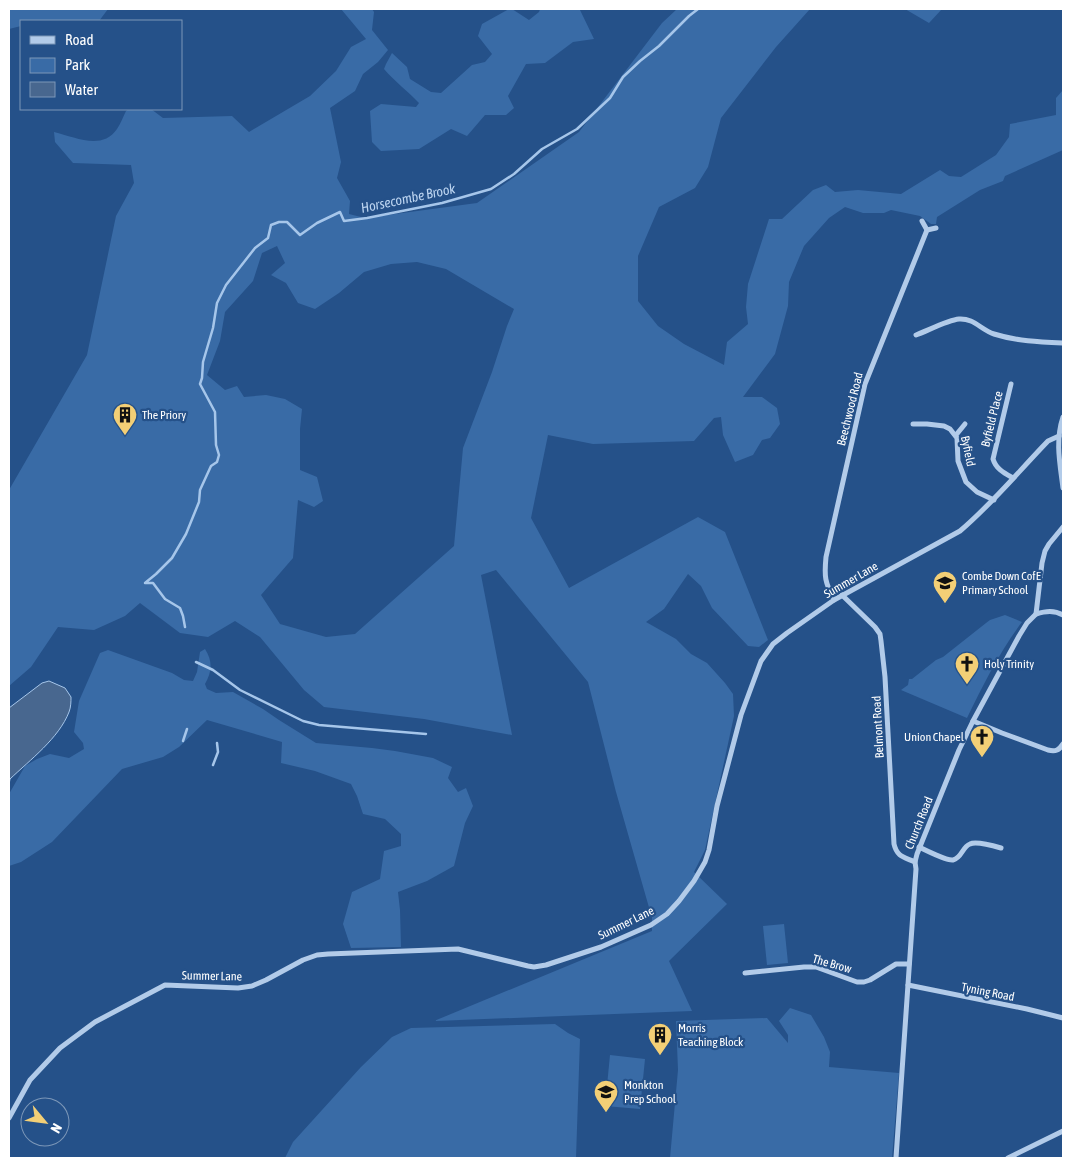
<svg xmlns="http://www.w3.org/2000/svg" width="1072" height="1167" font-family="'Asap Condensed',sans-serif">
	<rect width="100%" height="100%" fill="#255189"/>
	<!-- green -->
	<g fill="#396ba6" fill-rule="evenodd">
		<path d="M9,9H108L99,21H21V26L9,29Z"/>
		<path d="M341,9H372L374,12L372,30L388,50L378,62L363,74L355,91L330,108L341,162L337,178L350,201L349,214L365,218L477,203L579,132L662,23L677,9H810L776,47L721,118L708,167L695,188L659,207L638,256V301L658,326L684,344L724,365L727,342L748,324L746,307L748,284L769,219H782L813,190L826,185L835,192L858,190L901,194L940,170L949,176L961,177L996,155L1009,137L1010,124L1056,115V98L1063,90V150L1005,176L1003,181L980,190L937,217L936,224H931L920,216L891,210L884,213H863L845,207L829,218L804,246L789,282L788,306L775,354L743,397H762L777,408L780,424L770,438L762,440L753,455L735,462L723,435L721,417L714,418L694,441L593,444L548,435L531,518L569,588L698,517L725,532L768,640L759,647L748,646L712,608L701,586L688,574L664,609L646,622L676,639L691,654L707,663L725,683L733,694L734,716L705,850L694,872L727,904L669,961L692,1011L434,1021L652,931V918L616,792L588,682L496,570L481,575L512,735L424,719L324,707L304,690L260,637L235,621L208,637L180,633L140,603L125,616L94,630L58,627L31,667L9,686V490L87,355L116,216L134,183L131,165L73,163L55,142L54,132C75,137 102,151 117,129C121,123 123,117 126,111L129,109H151L163,118L232,116L249,132L310,96L336,71L351,47L366,39ZM277,246L285,263L271,275L286,283L298,303L315,309L339,293L364,272L391,264L417,262L446,269L514,309L507,326L492,372L463,448L454,546L355,634L326,637L280,624L261,595L293,558L298,500L314,507L323,501L317,477L300,470V429L302,409L285,399L266,395L244,397L237,386L225,390L207,375L220,341L225,312L253,281L262,253Z"/>
		<path d="M509,9H512L529,20L539,12L540,9H582L580,10L594,39L573,42L545,63L526,64L508,96L514,108L506,115H485L467,136L451,129L419,149L381,151L372,142L370,111L381,104L416,107L419,103C408,91 395,82 384,69L386,64L392,53L407,67L410,79L431,92L441,93L472,65L485,62L492,54L478,36L482,24Z"/>
		<path d="M905,9H942L929,23Z"/>
		<path d="M1005,615L1022,622C1000,651 983,685 967,718L901,690L908,685L909,679H912L936,660L943,657L986,623L990,620Z"/>
		<path d="M205,649C213,662 212,671 205,684L207,689L216,693L233,692L263,709L279,720L316,743L372,748L395,751L433,758L452,767L448,778L458,792L466,788L473,806L465,823L454,866L427,881L398,892L400,910L401,947L351,948L343,924L352,892L380,879L384,851L401,846V834L385,819L363,814L357,796L351,784L315,771L281,763L282,742L207,720L179,747L163,757L122,769L52,842L21,862L9,866V794L25,766L37,759L50,754L69,758L84,749L83,743L74,732L79,701L100,653L108,650L172,673L184,680L193,681L197,672L200,652Z"/>
		<path d="M784,924L788,963L767,965L763,926Z"/>
		<path d="M790,1008L811,1015L824,1037L830,1052L829,1067L899,1073L892,1158H670L678,1070L676,1021L767,1018L788,1043V1035L779,1021Z"/>
		<path d="M555,1024L568,1033L580,1039L576,1158H285L293,1142L361,1067L392,1037L411,1028Z"/>
		<path d="M610,1055L645,1059L640,1109L605,1106Z"/>
	</g>
	<!-- water -->
	<path fill="#48678f" stroke="#a6c6ea" d="M49,681L65,688L71,697C71,701 71,707 69,712C59,738 30,760 10,779L9,785V708L42,683Z"/>
	<g fill="none" stroke-linecap="round" stroke-linejoin="round">
		<!-- stream -->
		<g stroke="#a6c6ea" stroke-width="2.5">
			<path d="M185,627L183,616L180,608L165,599L153,583H145L156,574L172,558L186,534L199,502L200,490L211,466L217,462L219,455L216,445L215,412L200,384L202,378L203,362L213,328L217,303L226,285L255,248L268,238L271,225L279,222H287L300,235L317,223L340,212L344,221L367,218L442,203L491,189L514,174L542,149L577,129L610,98L623,77L640,61L659,46L689,16L698,9"/>
			<path d="M196,662L213,670L240,690L303,721L319,725L426,734"/>
			<path d="M183,741L187,729"/>
			<path d="M213,765L218,752L217,743"/>
		</g>
		<!-- minor -->
		<g stroke="#b2cbe9" stroke-width="5">
			<path d="M922,221L927,230"/>
			<path d="M916,335C927,331 948,320 959,319C974,318 981,330 994,334C1016,341 1040,342 1063,343"/>
			<path d="M1011,384L993,459C996,469 1004,473 1013,478"/>
			<path d="M1063,417C1055,441 1060,464 1063,488"/>
			<path d="M913,424H927L944,426L950,429L957,438L958,461L966,482L977,492L994,500"/>
			<path d="M956,435L965,424"/>
			<path d="M842,595L875,627L880,634L881,641L885,677L894,844C897,857 904,857 915,862"/>
			<path d="M834,600C825,582 824,577 826,557L865,384L927,230L936,228"/>
			<path d="M1036,614C1046,611 1054,610 1063,615"/>
			<path d="M973,721L1002,733L1048,750C1056,752 1059,750 1063,744"/>
			<path d="M919,847C925,850 948,861 953,860C962,858 962,847 970,844C976,841 994,846 1001,848"/>
			<path d="M745,973L804,967H816L857,982H864L870,980L896,964H909"/>
			<path d="M908,985L1027,1009L1063,1018"/>
			<path d="M9,1118L30,1080L60,1048L95,1022L165,985L238,988L252,986L266,980L303,960L317,955L328,954L458,949L528,966L534,967L546,965L601,947L651,925L667,914L679,901L694,881L705,862L709,850L717,806L741,715L761,661L773,644L787,633L834,600L960,531C992,504 1019,471 1048,441L1059,436"/>
			<path d="M896,1158L916,869L915,862L917,854L959,750L973,721L1019,636L1027,623L1036,614L1042,563L1045,551L1049,544L1063,527"/>
			<path d="M1008,1158L1063,1131"/>
		</g>
	</g>
	<!-- icons -->
	<defs>
		<symbol id="building-pin" viewBox="-11 -11 22 30"><path d="M0 17L-7.5 6A9.5 9.5 0 1 1 7.5 6Z" fill="#f3cf76" stroke="#255189"/><path d="M-4-6H4V6H1V3H-1V6H-4ZM-2.5-4.3h1.7v1.8h-1.7ZM.8-4.3h1.7v1.8H.8ZM-2.5-1h1.7V.8h-1.7ZM.8-1h1.7V.8H.8Z" fill="#111"/></symbol>
		<symbol id="school-pin" viewBox="-11 -11 22 30"><path d="M0 17L-7.5 6A9.5 9.5 0 1 1 7.5 6Z" fill="#f3cf76" stroke="#255189"/><path d="M0-5L7-2L0 1L-7-2ZM-4 1L0 2.5L4 1V4Q0 6-4 4Z" fill="#111"/></symbol>
		<symbol id="church-pin" viewBox="-11 -11 22 30"><path d="M0 17L-7.5 6A9.5 9.5 0 1 1 7.5 6Z" fill="#f3cf76" stroke="#255189"/><path d="M-1.2-6h2.4v3.5h3.3v2.4h-3.3V6h-2.4V-.1h-3.3v-2.4h3.3Z" fill="#111"/></symbol>
	</defs>
	<g fill-rule="evenodd">
		<use href="#building-pin" x="111" y="401" width="28" height="38"/>
		<use href="#school-pin" x="931" y="569" width="28" height="38"/>
		<use href="#church-pin" x="953" y="650" width="28" height="38"/>
		<use href="#church-pin" x="968" y="723" width="28" height="38"/>
		<use href="#building-pin" x="646" y="1021" width="28" height="38"/>
		<use href="#school-pin" x="592" y="1078" width="28" height="38"/>
	</g>
	<g text-anchor="middle" dominant-baseline="central" stroke-width="4.5" stroke-linejoin="round" paint-order="stroke">
		<!-- street labels -->
		<g font-size="12" fill="#fff" stroke="#255189">
			<text transform="translate(850 409) rotate(-76)">Beechwood Road</text>
			<text transform="translate(992 419) rotate(-76)">Byfield Place</text>
			<text transform="translate(968 451) rotate(78)">Byfield</text>
			<text transform="translate(851 580) rotate(-30)">Summer Lane</text>
			<text transform="translate(878 727) rotate(-93)">Belmont Road</text>
			<text transform="translate(919 823) rotate(-68)">Church Road</text>
			<text transform="translate(626 923) rotate(-26)">Summer Lane</text>
			<text transform="translate(832 964) rotate(16)">The Brow</text>
			<text transform="translate(212 976) rotate(1)">Summer Lane</text>
			<text transform="translate(988 992) rotate(11)">Tyning Road</text>
		</g>
		<!-- poi labels -->
		<g font-size="12" fill="#fff" stroke="#255189" text-anchor="start">
			<text x="142" y="415">The Priory</text>
			<text x="962" y="576">Combe Down CofE<tspan x="962" dy="14">Primary School</tspan></text>
			<text x="984" y="664">Holy Trinity</text>
			<text x="964" y="737" text-anchor="end">Union Chapel</text>
			<text x="678" y="1028">Morris<tspan x="678" dy="14">Teaching Block</tspan></text>
			<text x="624" y="1085">Monkton<tspan x="624" dy="14">Prep School</tspan></text>
		</g>
		<!-- water labels -->
		<g font-size="14" font-style="italic" fill="#bdd5f1" stroke="#255189">
			<text transform="translate(408 198) rotate(-12)">Horsecombe Brook</text>
		</g>
	</g>
	<!-- border -->
	<rect width="1072" height="1167" fill="none" stroke="#ffffff" stroke-width="20"/>
	<!-- legend -->
	<rect x="20" y="20" width="162" height="90" fill="#255189" stroke="#7c97b8"/>
	<rect x="30" y="36" width="25" height="8" fill="#b2cbe9" stroke="#7c97b8"/>
	<text x="65" y="45" font-size="15" fill="#ffffff">Road</text>
	<rect x="30" y="58" width="25" height="15" fill="#396ba6" stroke="#7c97b8"/>
	<text x="65" y="70" font-size="15" fill="#ffffff">Park</text>
	<rect x="30" y="82" width="25" height="15" fill="#48678f" stroke="#7c97b8"/>
	<text x="65" y="95" font-size="15" fill="#ffffff">Water</text>
	<!-- north arrow -->
	<g transform="translate(45 1122) rotate(119)"><circle r="24" fill="#255189" stroke="#7c97b8"/>
	<path d="M0-4L9 19L0 12L-9 19Z" fill="#f3cf76"/>
	<text y="-8" font-size="14" font-weight="bold" text-anchor="middle" fill="#ffffff">N</text>
	</g>
</svg>
